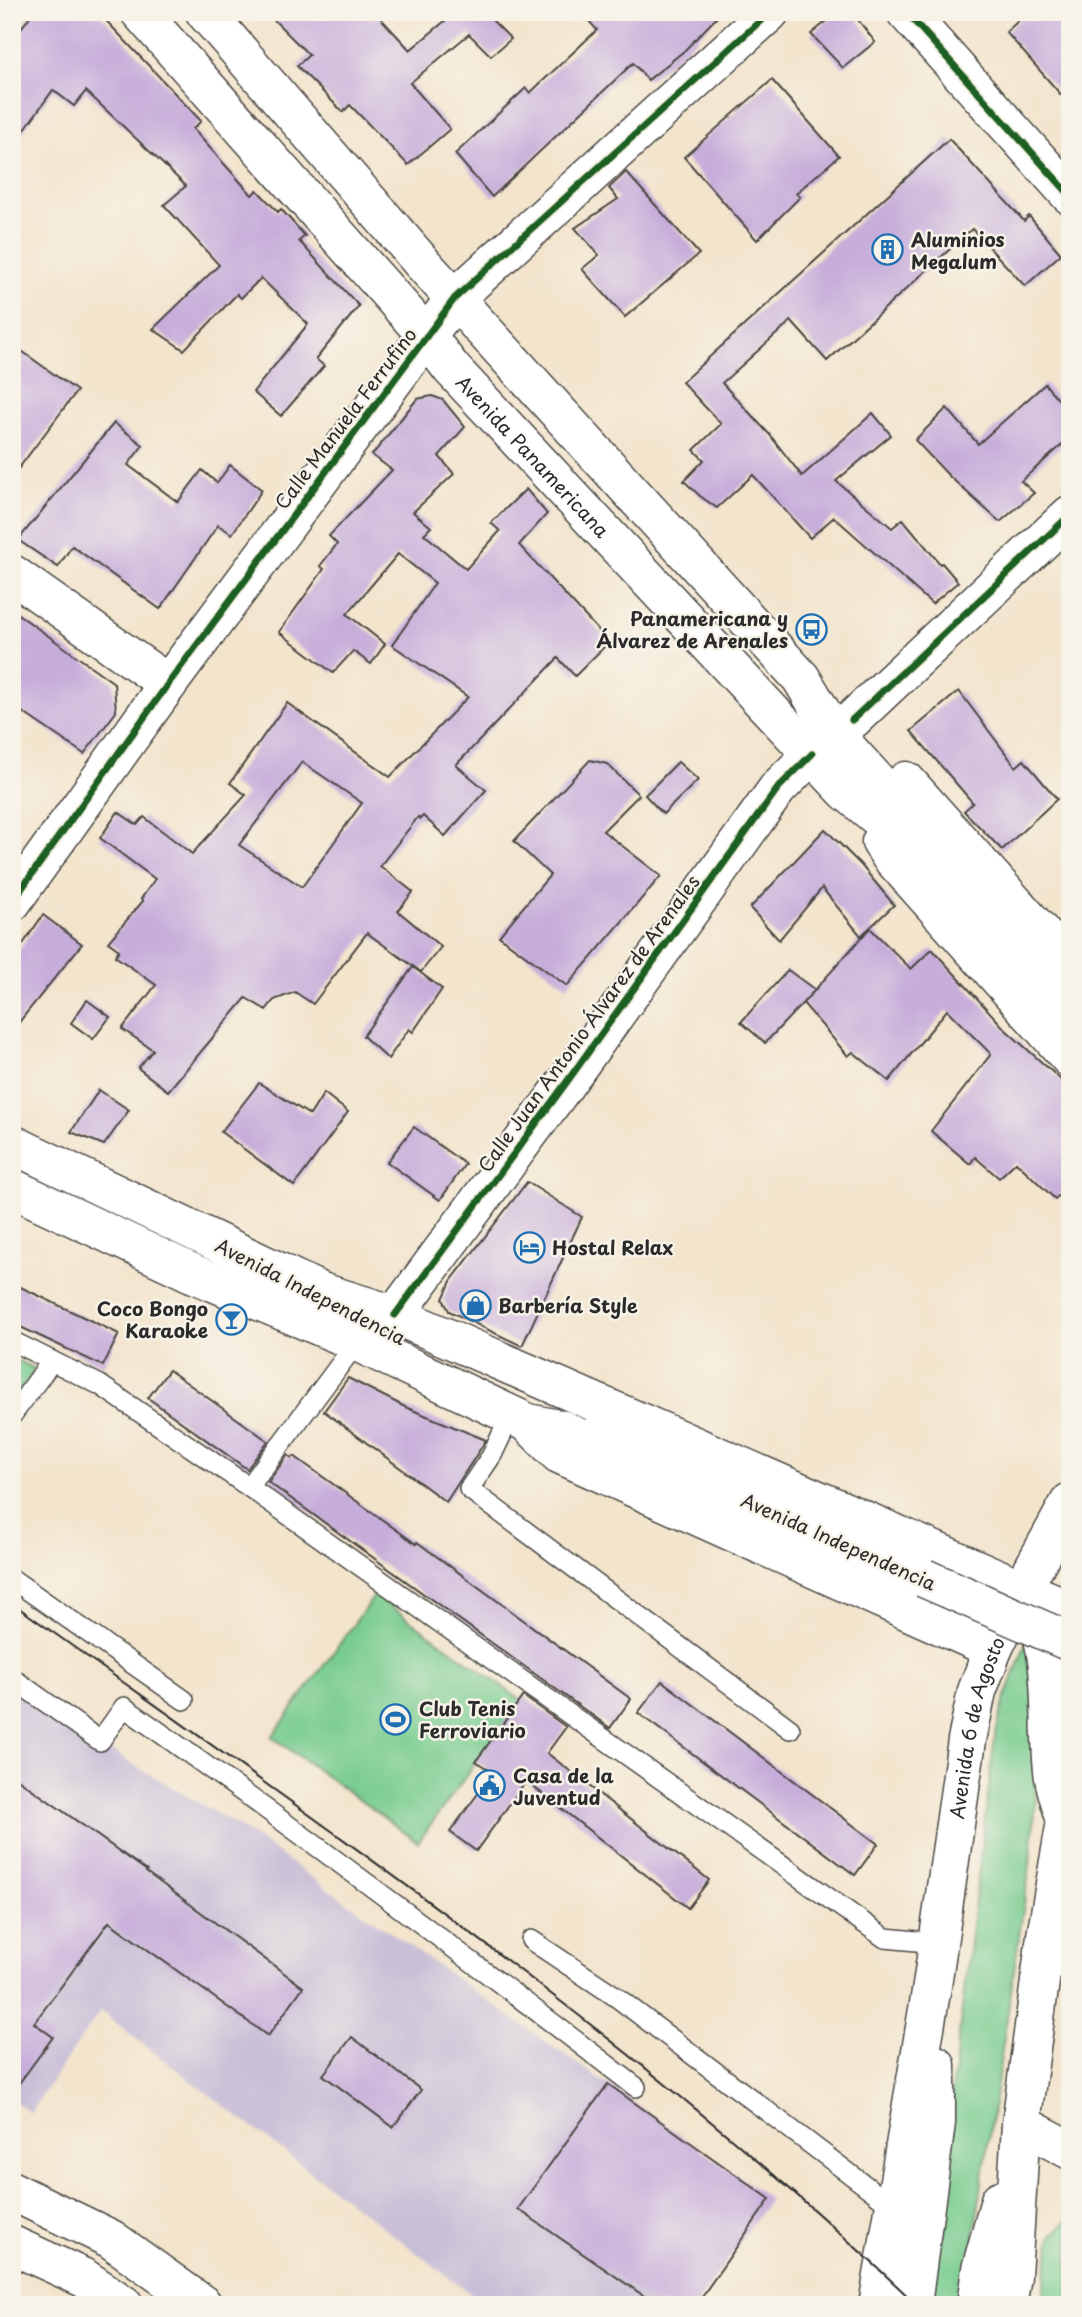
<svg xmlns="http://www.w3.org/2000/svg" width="1082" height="2317" font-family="'Playpen Sans',sans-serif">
	<rect width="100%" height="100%" fill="#f7f3e8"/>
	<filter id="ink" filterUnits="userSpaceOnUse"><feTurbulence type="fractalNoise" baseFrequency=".0143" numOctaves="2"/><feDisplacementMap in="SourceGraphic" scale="14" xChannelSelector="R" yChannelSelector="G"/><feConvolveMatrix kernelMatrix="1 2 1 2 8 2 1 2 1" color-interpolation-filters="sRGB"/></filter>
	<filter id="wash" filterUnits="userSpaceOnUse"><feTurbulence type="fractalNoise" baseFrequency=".00686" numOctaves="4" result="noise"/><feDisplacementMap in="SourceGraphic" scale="28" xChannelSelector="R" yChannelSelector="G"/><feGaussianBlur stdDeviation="1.57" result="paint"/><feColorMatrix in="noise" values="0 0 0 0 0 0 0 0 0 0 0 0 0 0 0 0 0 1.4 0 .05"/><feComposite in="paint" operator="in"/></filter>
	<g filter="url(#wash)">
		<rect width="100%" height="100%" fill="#f3e4cc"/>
		<!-- industrial -->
		<path fill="#c9bfd7" d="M12,1682L127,1761L240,1827L770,2199L696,2305H485L100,2011L30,2113L12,2099Z"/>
		<!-- green -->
		<g fill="#78cc8f" stroke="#527c5d" stroke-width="2">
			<path d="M12,1358L35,1369L12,1400Z"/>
			<path d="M375,1595L521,1700L418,1842L272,1737Z"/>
			<path d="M1031,1629L1041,1679L1035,1813L1030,1864L964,2303L963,2305H926L995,1736L1005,1699Z"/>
			<path d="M1070,2218L1068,2305H1041L1052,2236Z"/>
		</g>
		<g id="blocks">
			<!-- building -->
			<g fill="#c7aeda" fill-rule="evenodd">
				<path d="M33,12H98L201,121L193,129L252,195L257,190L278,212L281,209L305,236L299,241L359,306L316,359L324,366L281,416L253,392L308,324L261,278L241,298L237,294L184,350L153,329L219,265L164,205L186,186L86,91L74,106L53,90L12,147V41Z"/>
				<path d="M266,12H375L410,50L451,16L447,12H495L489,17L511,39L491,56L469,34L410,83L450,129L408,165L350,105L343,112L297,66L309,55Z"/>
				<path d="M581,12H722L684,51L648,80L633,63L492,197L455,154L526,88L530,93L597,30Z"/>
				<path d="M838,12H852L875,42L843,68L811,34Z"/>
				<path d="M1028,12H1070V105L1006,32Z"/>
				<path d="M772,80L839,156L796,193L800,197L757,240L684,157Z"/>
				<path d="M949,139L1024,221L1029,216L1061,254L1025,286L972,229L827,361L791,321L722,383L769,434L802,476L873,413L891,435L836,481L892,528L903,519L940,564L942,563L958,582L932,604L834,517L810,538L753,475L717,508L700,496L684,481L704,460L694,450L721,424L682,382Z"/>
				<path d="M626,172L699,254L625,317L582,269L599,255L575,228L618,199L609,188Z"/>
				<path d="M12,344L77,391L12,477Z"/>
				<path d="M1045,384L1070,413V438L1021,481L1034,493L1000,522L949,476L915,440L947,408L978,444Z"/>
				<path d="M432,396L443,400L465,427L439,456L454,474L413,512L431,527L424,534L466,569L500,531L491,523L526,489L547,514L519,545L609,642L575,676L558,658L456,765L486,790L445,836L423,816L420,819L418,817L380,866L413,892L398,911L441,947L421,972L367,933L313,1004L295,992L274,1000L266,1010L246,998L168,1091L138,1068L153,1050L122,1029L156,985L115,956L119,950L108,942L143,901L141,899L155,879L100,838L118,812L137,825L144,817L192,854L246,795L230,783L287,703L390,777L468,697L392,645L435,583L398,554L347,614L385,644L371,664L353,651L333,673L279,632L324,569L320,566L337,544L329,536L392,470L372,455L417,399ZM302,762L362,803L302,887L239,845Z"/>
				<path d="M114,423L143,445L128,465L178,502L202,470L217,483L230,465L262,490L232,534L218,525L160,609L72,546L58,567L18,540Z"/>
				<path d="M12,610L114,683L116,712L84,754L12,705Z"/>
				<path d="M959,691L1016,767L1024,760L1057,799L1002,850L964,811L973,803L911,731Z"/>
				<path d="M590,760L607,764L639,795L603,831L661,876L567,986L499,936L550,875L514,841Z"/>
				<path d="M678,762L698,780L663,814L645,795Z"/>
				<path d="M825,829L861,865L894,905L861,936L822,888L779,940L750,908Z"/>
				<path d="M43,915L82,944L12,1031V960Z"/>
				<path d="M870,928L911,969L932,949L1006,1030L1070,1088V1185L1055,1199L1016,1162L999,1178L975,1157L970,1164L931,1131L991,1054L947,1010L889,1081L853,1052L848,1056L803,1003L815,990L765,1043L741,1022L788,970L815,990Z"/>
				<path d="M413,967L442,989L413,1032L409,1029L388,1059L363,1036Z"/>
				<path d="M87,1000L110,1017L93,1039L71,1023Z"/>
				<path d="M259,1083L310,1115L324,1093L348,1112L294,1186L221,1132Z"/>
				<path d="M99,1090L129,1110L104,1145L71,1132Z"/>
				<path d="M414,1127L465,1164L440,1200L387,1162Z"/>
				<path d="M527,1182L582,1217L522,1346L449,1311L443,1299L451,1281Z"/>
				<path d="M12,1283L119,1334L103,1366L12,1323Z"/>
				<path d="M169,1370L268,1441L247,1469L148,1398Z"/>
				<path d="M348,1378L405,1407L486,1440L446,1502L324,1411Z"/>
				<path d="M288,1455L292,1458L294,1456L416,1544L417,1542L631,1699L610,1728L268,1482Z"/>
				<path d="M662,1681L878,1844L855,1875L638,1713Z"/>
				<path d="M523,1696L566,1727L547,1753L709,1880L688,1908L526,1781L476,1851L450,1832L493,1773L476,1761Z"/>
				<path d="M12,1775L147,1871L146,1872L303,1987L268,2036L109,1922L34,2023L53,2037L12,2093Z"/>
				<path d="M352,2037L421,2090L393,2127L323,2075Z"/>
				<path d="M608,2084L770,2199L696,2305H657L518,2209Z"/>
			</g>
		</g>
	</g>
	<g filter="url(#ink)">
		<use href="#blocks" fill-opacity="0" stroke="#494743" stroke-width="2"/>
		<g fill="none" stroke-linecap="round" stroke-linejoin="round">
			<defs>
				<g id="lane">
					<path d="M12,1341L100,1385L249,1487L885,1938L938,1943"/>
					<path d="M12,1415L52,1361"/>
					<path d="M511,1415L492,1455L469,1489L790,1729"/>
					<path d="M249,1487L357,1342"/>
					<path d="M12,1579L184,1700"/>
					<path d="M12,1678L100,1741L124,1707C298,1830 467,1957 636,2087"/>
					<path d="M531,1940L615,1996L895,2208"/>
				</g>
				<g id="street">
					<path d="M906,12L1070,195"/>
					<path d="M12,574L168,684"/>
					<path d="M852,720L1070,515"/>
					<path d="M12,902L168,684L455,298L770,12"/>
					<path d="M395,1315L566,1083L778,788L812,754"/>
					<path d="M1021,2124L1070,2150"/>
				</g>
				<g id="secondary">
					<path d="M12,1144L321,1292L347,1310"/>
					<path d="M12,1188L192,1273L357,1342L528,1423L563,1430L579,1438L607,1441L924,1578"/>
				</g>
				<g id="primary">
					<path id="s1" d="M140,12L426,335L451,368L846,791L951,878L1070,1010"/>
					<path d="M205,12L424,265L801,678L835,735L915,823"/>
					<path d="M906,781L1070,965"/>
					<path d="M881,842L890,856L1070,1058"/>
					<path d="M321,1292L395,1315L1070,1610"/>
					<path d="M528,1423L559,1454L993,1649"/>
					<path d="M1030,1603C1057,1656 1047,1714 1053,1770C1054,1786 1061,1803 1065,1818"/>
					<path d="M12,2191L111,2239L203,2305"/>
					<path d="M12,2245L84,2278L124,2305"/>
					<path id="s2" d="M878,2305L932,1986L967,1740L977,1691L993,1649L1022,1589L1070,1502"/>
					<path d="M912,2305L936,2123V2065"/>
					<path d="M976,2305L981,2269L1000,2200"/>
					<path d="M1007,2305L1012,2276L1021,2124L1046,1936L1070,1798"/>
				</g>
			</defs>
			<!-- lane casing -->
			<use href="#lane" stroke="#494743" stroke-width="22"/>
			<!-- street casing -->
			<use href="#street" stroke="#494743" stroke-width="41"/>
			<!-- secondary casing -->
			<use href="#secondary" stroke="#494743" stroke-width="41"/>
			<!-- primary casing -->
			<use href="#primary" stroke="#494743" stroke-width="41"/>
			<!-- lane -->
			<use href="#lane" stroke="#fff" stroke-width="19"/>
			<!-- street -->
			<use href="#street" stroke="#fff" stroke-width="38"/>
			<!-- secondary -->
			<use href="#secondary" stroke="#fff" stroke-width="38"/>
			<!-- primary -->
			<use href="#primary" stroke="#fff" stroke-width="38"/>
			<!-- tram -->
			<path stroke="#2b2b2b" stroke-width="2" d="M12,1603C322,1825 641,2040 917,2305"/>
			<defs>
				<path id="secondary-bridge" d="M924,1578L1070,1642"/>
			</defs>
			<!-- secondary-bridge casing -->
			<use href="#secondary-bridge" stroke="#494743" stroke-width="41" stroke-linecap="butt"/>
			<!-- secondary-bridge -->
			<use href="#secondary-bridge" stroke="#fff" stroke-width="38"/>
			<defs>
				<g id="cycleway">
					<path d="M906,12L1070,195"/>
					<path d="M852,720L1070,515"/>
					<path d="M12,902L168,684L455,298L770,12"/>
					<path d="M395,1315L566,1083L778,788L812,754"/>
				</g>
			</defs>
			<!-- cycleway casing -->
			<use href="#cycleway" stroke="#f7f3e8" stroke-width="11"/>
			<!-- cycleway -->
			<use href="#cycleway" stroke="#1b5e20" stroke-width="7"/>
		</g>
	</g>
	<!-- icons -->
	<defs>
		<symbol id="building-ring" viewBox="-11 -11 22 22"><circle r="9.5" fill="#f7f3e8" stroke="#1f6fb2" stroke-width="1.5"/><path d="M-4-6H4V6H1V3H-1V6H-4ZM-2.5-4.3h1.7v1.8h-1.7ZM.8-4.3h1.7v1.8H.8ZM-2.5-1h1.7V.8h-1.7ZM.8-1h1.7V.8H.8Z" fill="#1f6fb2"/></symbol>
		<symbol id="bus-ring" viewBox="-11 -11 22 22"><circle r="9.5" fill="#f7f3e8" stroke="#1f6fb2" stroke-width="1.5"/><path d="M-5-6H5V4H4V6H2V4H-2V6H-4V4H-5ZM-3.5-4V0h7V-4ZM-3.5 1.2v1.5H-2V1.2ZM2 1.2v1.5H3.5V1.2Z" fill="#1f6fb2"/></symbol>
		<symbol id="hotel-ring" viewBox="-11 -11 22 22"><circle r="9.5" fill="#f7f3e8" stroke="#1f6fb2" stroke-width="1.5"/><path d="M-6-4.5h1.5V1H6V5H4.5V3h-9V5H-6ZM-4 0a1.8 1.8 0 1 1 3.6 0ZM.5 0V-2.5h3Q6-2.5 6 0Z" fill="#1f6fb2"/></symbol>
		<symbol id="shop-ring" viewBox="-11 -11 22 22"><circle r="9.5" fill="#f7f3e8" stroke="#1f6fb2" stroke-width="1.5"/><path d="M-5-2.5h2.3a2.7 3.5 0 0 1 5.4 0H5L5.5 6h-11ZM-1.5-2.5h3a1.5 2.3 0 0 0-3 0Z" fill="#1f6fb2"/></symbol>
		<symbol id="bar-ring" viewBox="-11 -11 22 22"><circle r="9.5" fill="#f7f3e8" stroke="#1f6fb2" stroke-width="1.5"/><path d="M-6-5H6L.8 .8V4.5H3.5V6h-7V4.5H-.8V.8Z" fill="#1f6fb2"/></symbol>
		<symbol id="stadium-ring" viewBox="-11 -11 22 22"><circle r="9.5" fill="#f7f3e8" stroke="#1f6fb2" stroke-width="1.5"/><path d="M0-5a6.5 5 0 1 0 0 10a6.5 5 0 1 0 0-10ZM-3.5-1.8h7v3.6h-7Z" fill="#1f6fb2"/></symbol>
		<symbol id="civic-ring" viewBox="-11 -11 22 22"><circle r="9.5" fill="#f7f3e8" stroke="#1f6fb2" stroke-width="1.5"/><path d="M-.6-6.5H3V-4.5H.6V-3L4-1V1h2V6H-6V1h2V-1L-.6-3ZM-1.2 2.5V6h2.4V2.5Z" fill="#1f6fb2"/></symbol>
	</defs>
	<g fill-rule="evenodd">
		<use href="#building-ring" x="870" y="232" width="35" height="35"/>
		<use href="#bus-ring" x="794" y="612" width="35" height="35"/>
		<use href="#hotel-ring" x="512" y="1230" width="35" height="35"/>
		<use href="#shop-ring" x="458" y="1288" width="35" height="35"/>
		<use href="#bar-ring" x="214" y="1302" width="35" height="35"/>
		<use href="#stadium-ring" x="378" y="1702" width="35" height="35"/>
		<use href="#civic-ring" x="472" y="1768" width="35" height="35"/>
	</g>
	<g text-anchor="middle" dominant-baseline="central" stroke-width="5" stroke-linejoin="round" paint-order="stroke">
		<!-- poi labels -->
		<g font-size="19" font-weight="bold" fill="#2b2b2b" stroke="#f7f3e8" text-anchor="start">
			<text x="911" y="239">Aluminios<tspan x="911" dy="22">Megalum</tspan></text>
			<text x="788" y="618" text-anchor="end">Panamericana y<tspan x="788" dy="22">Álvarez de Arenales</tspan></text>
			<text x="552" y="1247">Hostal Relax</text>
			<text x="498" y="1305">Barbería Style</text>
			<text x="208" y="1308" text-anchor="end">Coco Bongo<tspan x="208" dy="22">Karaoke</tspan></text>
			<text x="419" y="1708">Club Tenis<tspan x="419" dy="22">Ferroviario</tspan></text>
			<text x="513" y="1775">Casa de la<tspan x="513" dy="22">Juventud</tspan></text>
		</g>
		<!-- street labels -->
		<g font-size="19" fill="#2b2b2b" stroke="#f7f3e8">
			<text transform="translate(345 418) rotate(-53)">Calle Manuela Ferrufino</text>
			<text stroke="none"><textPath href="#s1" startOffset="593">Avenida Panamericana</textPath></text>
			<text transform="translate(588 1023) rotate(-54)">Calle Juan Antonio Álvarez de Arenales</text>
			<text transform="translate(311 1291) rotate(27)">Avenida Independencia</text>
			<text transform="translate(839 1541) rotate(24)">Avenida Independencia</text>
			<text stroke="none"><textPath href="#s2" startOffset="586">Avenida 6 de Agosto</textPath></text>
		</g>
	</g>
	<!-- margin -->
	<rect width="1082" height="2317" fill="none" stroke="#f7f3e8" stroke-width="42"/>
</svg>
